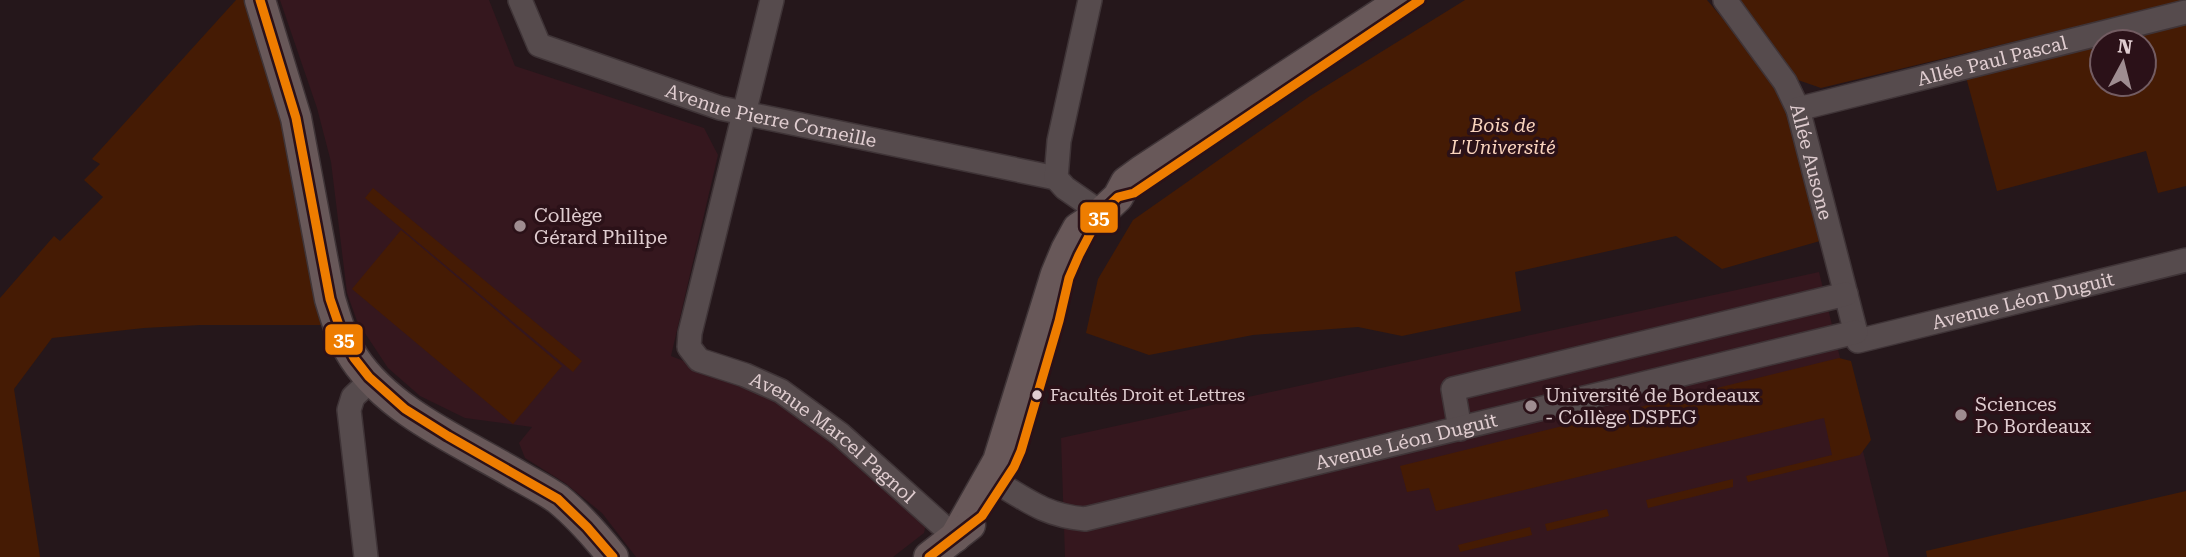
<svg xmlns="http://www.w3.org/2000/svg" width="2186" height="557" font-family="'Roboto Serif',serif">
	<rect width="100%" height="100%" fill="#25171b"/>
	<!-- built -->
	<g fill="#35171e">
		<path d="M280,0H489L515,66L704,128L718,155L671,356L777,398L837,442L927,520L924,533L893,557H636L602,513L565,483L525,458L519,443L532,427L465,418L420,396L388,368L357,321L347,293L331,162L317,108Z"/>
		<path d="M1819,272L1889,557H1065L1061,438Z"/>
	</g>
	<!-- green -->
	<g fill="#451b04">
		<path d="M236,0H247L273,78L321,325H200L144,328L52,338L14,389L40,557H0V298L54,236L60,241L103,197L84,180L100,164L92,159Z"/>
		<path d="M1465,0H1707L1778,84L1791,115L1820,241L1722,269L1676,236L1515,272L1521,311L1402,336L1358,327L1253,335L1149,355L1086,333L1098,279L1133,220L1310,96Z"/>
		<path d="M1739,0H2186L1821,88L1798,80Z"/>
		<path d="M2186,22V186L2158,193L2146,151L1997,191L1966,77L2102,43V84H2144V42H2106Z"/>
		<path d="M373,188L582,361L573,372L365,198Z"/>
		<path d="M401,230L562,366L513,424L352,289Z"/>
		<path d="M1839,358L1851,361L1871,440L1860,455L1748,482L1746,476L1832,455L1824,418L1436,511L1429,488L1407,492L1400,466Z"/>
		<path d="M1733,479V487L1648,508L1646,500Z"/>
		<path d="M2186,491V557H1927L1926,551Z"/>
		<path d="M1607,509L1609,516L1547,531L1545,524Z"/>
		<path d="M1530,527L1532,535L1460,552L1458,545Z"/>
	</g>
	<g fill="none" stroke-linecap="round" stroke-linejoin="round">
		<defs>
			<g id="minor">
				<path id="s1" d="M520,0L539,45L720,108L1056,178"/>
				<path id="s2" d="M772,0L690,333L689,347L699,360L745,375L781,391L840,434L955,537"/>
				<path d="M1090,0L1059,141L1056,178L1065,188L1101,213"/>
				<path id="s3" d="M1725,0L1785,82L1798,109L1858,341L2186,260"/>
				<path id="s4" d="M1798,109L2186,12"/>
				<path d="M1460,429L1453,389L1846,294"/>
				<path id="s5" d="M1003,486C1032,504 1050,516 1085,519L1856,332"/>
				<path d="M366,557L349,410L353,397L371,380"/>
			</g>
			<g id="major">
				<path d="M260,0L296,118L330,299C336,319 342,340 354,358C389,411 459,441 512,472C527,481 544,489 558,499C579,516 597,537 613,557"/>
				<path d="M955,537L998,461L1056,274L1066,250L1078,228L1101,213L1118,197L1126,182L1141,171L1402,0"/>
				<path d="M929,557L970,525"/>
			</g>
		</defs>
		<!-- minor casing -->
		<use href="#minor" stroke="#3f3437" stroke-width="26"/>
		<!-- major casing -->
		<use href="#major" stroke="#3f3437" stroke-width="33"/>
		<!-- minor -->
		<use href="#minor" stroke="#564b4d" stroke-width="23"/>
		<!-- major -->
		<use href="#major" stroke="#685859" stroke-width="30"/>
		<defs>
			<g id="bus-1">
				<path d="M260,0L296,118L330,299L343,337L354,358L369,377L405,409L448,436L558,499L587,527L613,557"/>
				<path d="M929,557L982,516L1014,467L1021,451L1059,321L1069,278L1079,255L1101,213L1118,197L1134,193L1420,0"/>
			</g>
		</defs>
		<!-- bus-1 casing -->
		<use href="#bus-1" stroke="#2b1118" stroke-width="14"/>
		<!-- bus-1 -->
		<use href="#bus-1" stroke="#ee7d00" stroke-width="9"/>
	</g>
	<!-- markers -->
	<g fill="#9f8d91" stroke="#2b1118" stroke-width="2.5">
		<circle cx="520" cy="226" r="7"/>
		<circle cx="1531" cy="406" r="7"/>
		<circle cx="1961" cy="415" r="7"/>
	</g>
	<circle fill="#e0cdd0" stroke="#2b1118" stroke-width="2.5" cx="1037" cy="395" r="6"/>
	<g text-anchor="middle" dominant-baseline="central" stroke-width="7" stroke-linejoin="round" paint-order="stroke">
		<!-- bus labels -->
		<g font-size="17" fill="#e0cdd0" stroke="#2b1118" text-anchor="start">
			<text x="1050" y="395">Facultés Droit et Lettres</text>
		</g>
		<!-- street labels -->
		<g font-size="19" fill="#e0cdd0" stroke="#2b1118">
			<text stroke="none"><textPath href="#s4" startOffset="200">Allée Paul Pascal</textPath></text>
			<text stroke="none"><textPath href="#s1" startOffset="292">Avenue Pierre Corneille</textPath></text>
			<text stroke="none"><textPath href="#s3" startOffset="186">Allée Ausone</textPath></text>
			<text stroke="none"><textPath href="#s3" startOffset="541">Avenue Léon Duguit</textPath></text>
			<text stroke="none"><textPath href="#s2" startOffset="530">Avenue Marcel Pagnol</textPath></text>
			<text stroke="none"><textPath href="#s5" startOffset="420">Avenue Léon Duguit</textPath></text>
		</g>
		<!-- park labels -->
		<g font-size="19" font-style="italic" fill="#f9d3bd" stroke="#2b1118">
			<text x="1503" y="125">Bois de<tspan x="1503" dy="22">L'Université</tspan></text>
		</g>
		<!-- poi labels -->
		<g font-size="19" fill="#e0cdd0" stroke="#2b1118" text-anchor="start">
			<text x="534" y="215">Collège<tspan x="534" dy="22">Gérard Philipe</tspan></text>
			<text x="1545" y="395">Université de Bordeaux<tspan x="1545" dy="22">- Collège DSPEG</tspan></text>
			<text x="1975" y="404">Sciences<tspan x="1975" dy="22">Po Bordeaux</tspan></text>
		</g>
	</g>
	<g stroke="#2b1118" stroke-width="2.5">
		<rect x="1079" y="201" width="40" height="33" rx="7" fill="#ee7d00"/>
		<rect x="324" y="323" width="40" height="33" rx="7" fill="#ee7d00"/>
	</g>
	<g font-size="19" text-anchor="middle" font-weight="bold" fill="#fff">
		<text x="1099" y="224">35</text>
		<text x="344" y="346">35</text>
	</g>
	<!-- north arrow -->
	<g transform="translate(2123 63) rotate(7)"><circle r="33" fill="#2b1118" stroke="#735c62" stroke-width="2"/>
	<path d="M0-5L12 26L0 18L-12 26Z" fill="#9f8d91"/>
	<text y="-10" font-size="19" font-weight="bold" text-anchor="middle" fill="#e0cdd0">N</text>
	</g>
</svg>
